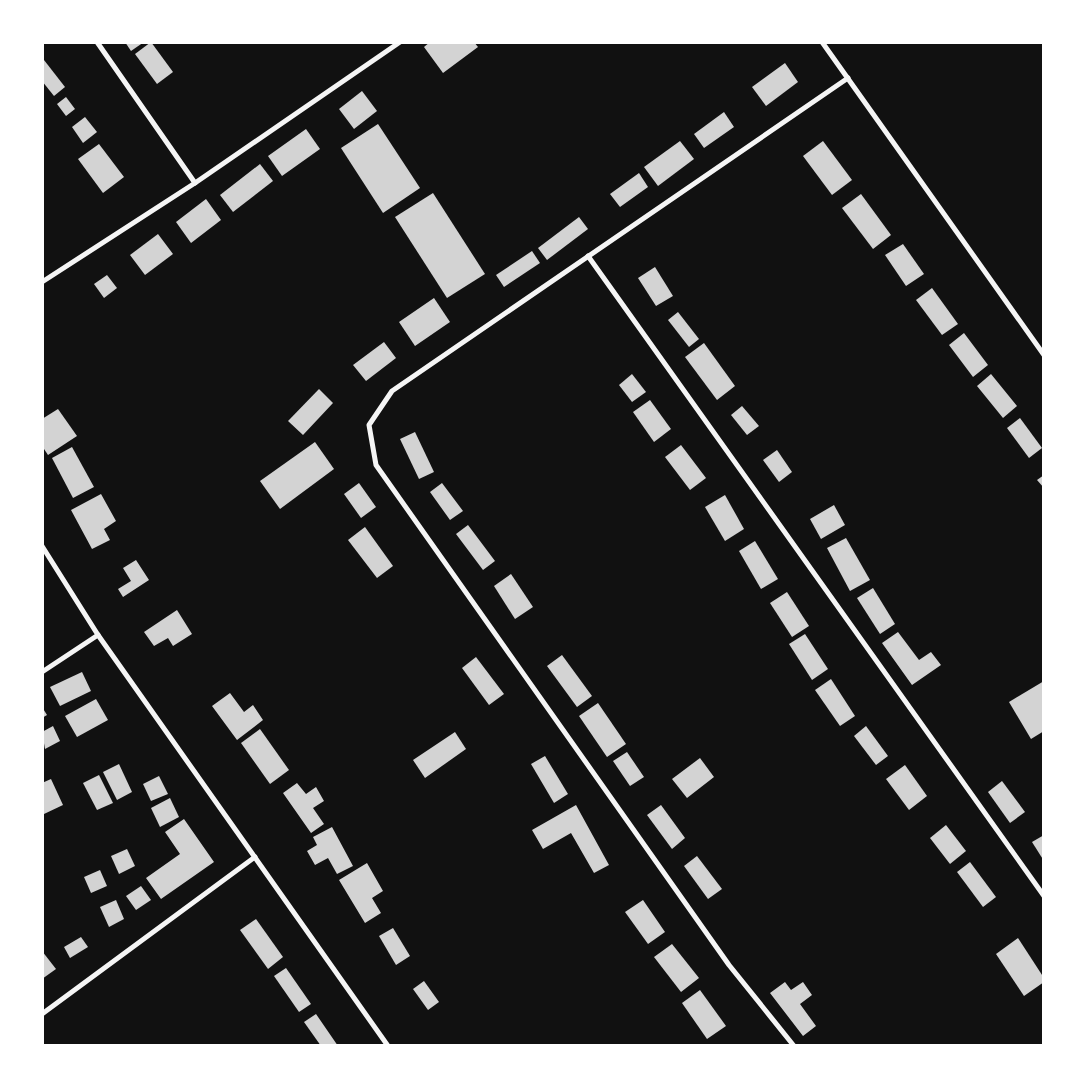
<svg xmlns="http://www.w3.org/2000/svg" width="1086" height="1088" font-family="Quicksand,sans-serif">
	<rect width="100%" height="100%" fill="#111"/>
	<!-- building -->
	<g fill="#d3d3d3">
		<path d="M125,42H144L131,51Z"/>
		<path d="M151,42L173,72L157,84L135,54Z"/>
		<path d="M430,42H474L478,47L443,73L424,47Z"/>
		<path d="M44,60L65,87L54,96L42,81Z"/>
		<path d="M785,63L798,82L766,106L752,87Z"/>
		<path d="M362,91L377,111L354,129L339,109Z"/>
		<path d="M66,97L75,109L66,116L57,104Z"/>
		<path d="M724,112L734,127L704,148L694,134Z"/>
		<path d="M85,117L97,132L83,143L72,127Z"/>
		<path d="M378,124L420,188L383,213L341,148Z"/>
		<path d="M306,129L320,149L282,176L268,156Z"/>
		<path d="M680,141L694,159L658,186L644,167Z"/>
		<path d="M823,141L852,180L832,195L803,156Z"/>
		<path d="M99,144L124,177L103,193L78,159Z"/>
		<path d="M260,164L273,181L233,212L220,195Z"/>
		<path d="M639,173L648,187L620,207L610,194Z"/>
		<path d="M433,193L485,274L447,298L395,217Z"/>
		<path d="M861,194L891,235L873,249L842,208Z"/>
		<path d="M206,199L221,220L191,243L176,222Z"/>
		<path d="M579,217L588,229L547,260L538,248Z"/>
		<path d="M158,234L173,254L145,275L130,255Z"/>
		<path d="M903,244L924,274L906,286L885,255Z"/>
		<path d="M532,251L540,263L504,287L496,275Z"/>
		<path d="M655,267L673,296L656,306L638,278Z"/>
		<path d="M107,275L117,288L104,298L94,284Z"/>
		<path d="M932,288L958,324L942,335L916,300Z"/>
		<path d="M434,298L450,322L415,346L399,322Z"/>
		<path d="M678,312L699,339L689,347L668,320Z"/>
		<path d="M964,333L988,365L973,377L949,345Z"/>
		<path d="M384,342L396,358L366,381L353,365Z"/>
		<path d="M704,343L735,386L717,400L685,357Z"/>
		<path d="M632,374L646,392L632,402L619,385Z"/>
		<path d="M991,374L1017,406L1003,418L977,386Z"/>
		<path d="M319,389L333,403L303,435L288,421Z"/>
		<path d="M650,400L671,429L654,442L633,412Z"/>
		<path d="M742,406L759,426L747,435L731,415Z"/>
		<path d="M58,409L77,436L48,455L42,446V419Z"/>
		<path d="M1020,418L1042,448L1029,458L1007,428Z"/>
		<path d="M415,432L434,472L419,479L400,439Z"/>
		<path d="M315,442L334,469L280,509L260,481Z"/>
		<path d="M681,445L706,478L690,490L665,457Z"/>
		<path d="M72,447L94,487L73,498L52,458Z"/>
		<path d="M777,450L792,472L779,482L763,460Z"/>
		<path d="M1044,475V488L1037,480Z"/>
		<path d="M359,483L376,507L361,518L344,494Z"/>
		<path d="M442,483L463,511L450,520L430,492Z"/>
		<path d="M101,494L116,521L104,529L110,540L92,549L71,510Z"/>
		<path d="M725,495L744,529L725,541L705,507Z"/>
		<path d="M834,505L845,525L821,539L810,519Z"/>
		<path d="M468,525L495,561L483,570L456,534Z"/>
		<path d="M365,527L393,566L377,578L348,540Z"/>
		<path d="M846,538L870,580L850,591L827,548Z"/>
		<path d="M755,541L778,579L761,589L739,551Z"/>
		<path d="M136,560L149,580L123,597L118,589L131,581L123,568Z"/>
		<path d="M511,574L533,607L515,619L494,586Z"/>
		<path d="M873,588L895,624L880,634L857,598Z"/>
		<path d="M787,592L809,626L792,637L770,603Z"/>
		<path d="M177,610L192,634L173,646L168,638L154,646L144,632Z"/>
		<path d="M898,632L919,660L931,652L941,665L912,685L882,643Z"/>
		<path d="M805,634L828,669L812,680L789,644Z"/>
		<path d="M562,655L592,696L577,707L547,666Z"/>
		<path d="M476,657L504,694L489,705L462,668Z"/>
		<path d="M82,672L91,691L60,706L50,687Z"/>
		<path d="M831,679L855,716L840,726L815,690Z"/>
		<path d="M1044,681V731L1031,739L1009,702Z"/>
		<path d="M230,693L244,712L253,705L263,720L237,740L212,706Z"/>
		<path d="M96,699L108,720L77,737L65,716Z"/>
		<path d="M598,703L626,744L607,757L579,716Z"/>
		<path d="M42,707L47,715L42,718Z"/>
		<path d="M53,726L60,741L45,749L42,732Z"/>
		<path d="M866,726L888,756L876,765L854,736Z"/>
		<path d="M260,729L289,770L270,784L241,743Z"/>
		<path d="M455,732L466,749L425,778L413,760Z"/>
		<path d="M627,752L644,777L630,786L613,761Z"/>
		<path d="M545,756L568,794L554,803L531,764Z"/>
		<path d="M700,758L714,777L687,798L672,779Z"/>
		<path d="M119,764L132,792L117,800L103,772Z"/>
		<path d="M905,765L927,796L909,810L886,779Z"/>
		<path d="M99,775L113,803L97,810L83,783Z"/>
		<path d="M159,776L168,794L151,801L143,784Z"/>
		<path d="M51,779L63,805L44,814L42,783Z"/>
		<path d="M1002,781L1025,812L1010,823L988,792Z"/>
		<path d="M297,783L306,794L316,787L324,801L313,808L324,824L311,833L283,793Z"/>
		<path d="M170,798L179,817L160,827L151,808Z"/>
		<path d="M576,805L609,865L594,873L571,833L543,849L532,830Z"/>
		<path d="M661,805L685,838L672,849L647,815Z"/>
		<path d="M184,819L214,862L161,899L146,878L180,854L165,832Z"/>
		<path d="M946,825L966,851L950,864L930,838Z"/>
		<path d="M332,827L353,866L337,874L328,858L315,865L307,851L317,845L313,837Z"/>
		<path d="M1044,835V861L1032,842Z"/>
		<path d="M127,849L135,866L119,874L111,856Z"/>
		<path d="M697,856L722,889L708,899L684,866Z"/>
		<path d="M970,862L996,897L983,907L957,872Z"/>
		<path d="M367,863L383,891L372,898L381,913L365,923L339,880Z"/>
		<path d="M100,870L107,886L91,893L84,877Z"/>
		<path d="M141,886L151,900L136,910L126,896Z"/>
		<path d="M116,900L124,919L109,927L100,907Z"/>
		<path d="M643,900L665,932L648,944L625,912Z"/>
		<path d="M256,919L283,957L268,969L240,930Z"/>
		<path d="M393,928L410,956L396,965L379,936Z"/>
		<path d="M81,937L88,947L70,958L64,947Z"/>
		<path d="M1018,938L1044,978V982L1024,996L996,954Z"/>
		<path d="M672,944L699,978L681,992L654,957Z"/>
		<path d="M42,951L56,969L42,979Z"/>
		<path d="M286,968L311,1004L299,1012L274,976Z"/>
		<path d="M424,981L439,1002L428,1010L413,989Z"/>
		<path d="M785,982L791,990L803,982L812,995L800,1004L816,1026L803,1036L770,993Z"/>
		<path d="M700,990L726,1026L707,1039L682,1003Z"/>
		<path d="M316,1014L338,1046H321L304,1022Z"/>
	</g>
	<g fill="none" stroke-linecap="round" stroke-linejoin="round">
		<!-- minor -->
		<g stroke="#f5f5f5" stroke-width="5">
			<path d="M97,42L195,183"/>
			<path d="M822,42L1044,355"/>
			<path d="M588,256L1044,896"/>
			<path d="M42,282L195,183L400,42"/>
			<path d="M42,546L98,635L388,1046"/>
			<path d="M42,672L98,635"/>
			<path d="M42,1014L255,857"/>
			<path d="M794,1046L729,965L376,465L369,425L392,391L848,78"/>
		</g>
	</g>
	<!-- border -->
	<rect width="1086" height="1088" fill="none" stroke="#ffffff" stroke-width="88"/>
</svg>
